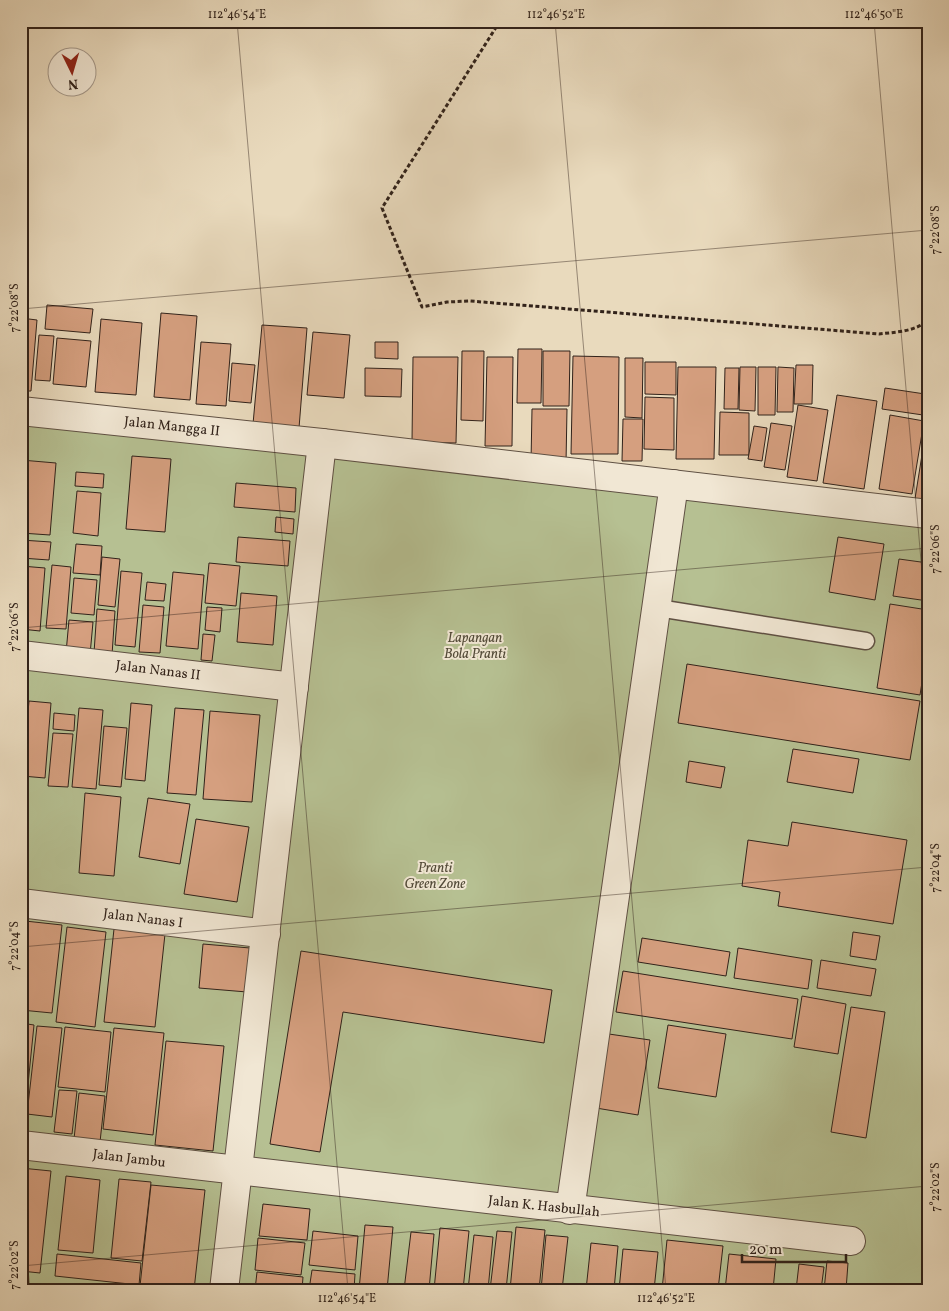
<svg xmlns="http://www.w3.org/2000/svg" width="949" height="1311" font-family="Vollkorn,serif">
	<rect width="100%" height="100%" fill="#e9dabd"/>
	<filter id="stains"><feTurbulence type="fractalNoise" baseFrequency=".004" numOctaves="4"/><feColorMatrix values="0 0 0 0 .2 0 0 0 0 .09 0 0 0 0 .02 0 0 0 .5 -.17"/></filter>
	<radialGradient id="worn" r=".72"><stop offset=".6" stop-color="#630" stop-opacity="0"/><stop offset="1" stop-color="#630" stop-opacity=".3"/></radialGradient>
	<!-- green -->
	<path fill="#b6c092" stroke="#747156" d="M21,413L928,514V1290H21Z"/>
	<!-- building -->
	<g fill="#d59f7f" stroke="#31221a">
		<path d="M47,305L93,309L90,333L45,329Z"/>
		<path d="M161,313L197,316L190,400L154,397Z"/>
		<path d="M21,318L37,320L31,391H21Z"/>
		<path d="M101,319L142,323L136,395L95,392Z"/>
		<path d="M262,325L307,328L299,428L253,424Z"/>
		<path d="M313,332L350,335L344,398L307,395Z"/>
		<path d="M39,335L54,336L50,381L35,380Z"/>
		<path d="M57,338L91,341L86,387L53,384Z"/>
		<path d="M201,342L231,344L226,406L196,404Z"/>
		<path d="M375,342H398V359L375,358Z"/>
		<path d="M518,349H542L541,403H517Z"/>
		<path d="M462,351H484L483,421L461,420Z"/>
		<path d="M543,351H570L569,406H543Z"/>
		<path d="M573,356L619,357L618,454H571Z"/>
		<path d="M413,357H458L456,443L412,442Z"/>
		<path d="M487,357H513L512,446H485Z"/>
		<path d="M625,358H643L642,418L625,417Z"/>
		<path d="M645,362H676V395L645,394Z"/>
		<path d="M232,363L255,365L251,403L229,401Z"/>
		<path d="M796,365H813L812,404H794Z"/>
		<path d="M678,367H716L714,459H676Z"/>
		<path d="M740,367H756L755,411L739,410Z"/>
		<path d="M758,367H776L775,415H758Z"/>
		<path d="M778,367L794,368L793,412H777Z"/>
		<path d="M365,368L402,369L401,397L365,396Z"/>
		<path d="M725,368H739L738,409H724Z"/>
		<path d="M885,388L925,394L923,415L882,409Z"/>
		<path d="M837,395L877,401L864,489L823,483Z"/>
		<path d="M645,397L674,398V450L644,449Z"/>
		<path d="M798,405L828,410L817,481L787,477Z"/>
		<path d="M532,409H567L566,463L531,462Z"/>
		<path d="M720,412L749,413V455H719Z"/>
		<path d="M890,415L924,421L912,494L879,489Z"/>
		<path d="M928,417V507L914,505Z"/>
		<path d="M623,419H643L642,461H622Z"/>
		<path d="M771,423L792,426L785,470L764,467Z"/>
		<path d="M754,426L767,428L762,461L748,459Z"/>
		<path d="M132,456L171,459L165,532L126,529Z"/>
		<path d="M21,460L56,463L50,535L21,533Z"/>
		<path d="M76,472L104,474L103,488L75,486Z"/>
		<path d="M236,483L296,488L295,512L234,507Z"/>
		<path d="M77,491L101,493L98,536L73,533Z"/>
		<path d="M276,517L294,519L293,534L275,532Z"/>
		<path d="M238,537L290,541L288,566L236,562Z"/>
		<path d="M838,537L884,544L875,600L829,592Z"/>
		<path d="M21,540L51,542L49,560L21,558Z"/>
		<path d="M76,544L102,546L100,575L73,573Z"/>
		<path d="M102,557L120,559L115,607L98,605Z"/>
		<path d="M899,559L928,563V601L893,596Z"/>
		<path d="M209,563L240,566L236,606L205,603Z"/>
		<path d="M52,565L71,567L66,629L46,628Z"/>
		<path d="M21,566L45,568L40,631L21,629Z"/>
		<path d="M121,571L142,573L135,647L115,645Z"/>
		<path d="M173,572L204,575L198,649L166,646Z"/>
		<path d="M74,578L97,580L94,615L71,613Z"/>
		<path d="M147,582L166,584L164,601L145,600Z"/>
		<path d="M241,593L277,596L273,645L237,642Z"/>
		<path d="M890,604L928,610V644L920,695L877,688Z"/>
		<path d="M143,605L164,607L160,653L139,652Z"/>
		<path d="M207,607L222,608L220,632L205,630Z"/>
		<path d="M97,609L115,611L112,655L94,653Z"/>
		<path d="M69,620L93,622L90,655L66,653Z"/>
		<path d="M203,634L215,635L212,661L201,660Z"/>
		<path d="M687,664L920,701L910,760L678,723Z"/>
		<path d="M29,701L51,703L45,778L22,776Z"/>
		<path d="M131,703L152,705L145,781L125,779Z"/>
		<path d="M21,704H24L21,737Z"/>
		<path d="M79,708L103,710L96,789L72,787Z"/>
		<path d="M175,708L204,710L196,795L167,793Z"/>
		<path d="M210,711L260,715L252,802L203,799Z"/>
		<path d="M54,713L75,715L74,731L53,729Z"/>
		<path d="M104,726L127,728L121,787L99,785Z"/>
		<path d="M53,733L73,734L68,787L48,786Z"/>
		<path d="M793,749L859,759L853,793L787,782Z"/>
		<path d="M689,761L725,767L721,788L686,782Z"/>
		<path d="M85,793L121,797L114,876L79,873Z"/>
		<path d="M148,798L190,804L180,864L139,857Z"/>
		<path d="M196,819L249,827L237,902L184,894Z"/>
		<path d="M792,822L907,840L893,924L778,906L780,892L742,886L748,840L788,846Z"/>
		<path d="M25,921L62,925L52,1013L21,1010V953Z"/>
		<path d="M67,927L106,932L95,1027L56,1022Z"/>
		<path d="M114,929L165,934L155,1027L104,1022Z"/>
		<path d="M853,932L880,936L876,960L850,956Z"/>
		<path d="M642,938L730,952L726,976L638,962Z"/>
		<path d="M203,944L250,948L247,992L199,988Z"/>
		<path d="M738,948L812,960L808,989L734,978Z"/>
		<path d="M301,951L552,990L544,1043L343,1012L320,1152L270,1144Z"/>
		<path d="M821,960L876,969L871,996L817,988Z"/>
		<path d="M623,971L798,999L792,1039L616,1012Z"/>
		<path d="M802,996L846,1004L838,1054L794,1047Z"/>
		<path d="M851,1007L885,1012L866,1138L831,1132Z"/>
		<path d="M21,1023L34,1025L24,1124L21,1123Z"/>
		<path d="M668,1025L726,1034L716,1097L658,1088Z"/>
		<path d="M37,1026L62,1028L52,1117L27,1114Z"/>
		<path d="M65,1027L111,1032L105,1092L58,1087Z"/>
		<path d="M114,1028L164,1033L153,1135L103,1129Z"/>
		<path d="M602,1033L650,1040L638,1115L590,1107Z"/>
		<path d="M166,1041L224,1046L213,1151L155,1145Z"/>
		<path d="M59,1090L77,1091L72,1134L54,1132Z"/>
		<path d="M79,1093L105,1096L100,1142L74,1139Z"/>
		<path d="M21,1168L51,1171L40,1273L21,1271Z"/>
		<path d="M66,1176L100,1180L93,1253L58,1250Z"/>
		<path d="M119,1179L151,1182L142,1261L111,1258Z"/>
		<path d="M151,1185L205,1190L194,1290L140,1286Z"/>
		<path d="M263,1204L310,1209L307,1240L259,1236Z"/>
		<path d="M365,1225L393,1227L387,1290H359Z"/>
		<path d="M516,1227L545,1230L539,1290H510Z"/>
		<path d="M440,1228L469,1231L463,1290H434Z"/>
		<path d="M313,1231L358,1236L355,1270L309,1265Z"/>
		<path d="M497,1231L512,1232L506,1290H490Z"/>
		<path d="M411,1232L434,1234L429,1290H404Z"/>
		<path d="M474,1235L493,1237L488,1290H468Z"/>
		<path d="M546,1235L568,1237L562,1290H541Z"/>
		<path d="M258,1238L305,1243L301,1275L255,1270Z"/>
		<path d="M667,1240L723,1246L718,1290H662Z"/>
		<path d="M591,1243L618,1246L614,1290H586Z"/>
		<path d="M623,1249L658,1252L654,1290H619Z"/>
		<path d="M57,1254L141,1263L139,1285L55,1276Z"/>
		<path d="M729,1254L776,1259L773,1290H725Z"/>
		<path d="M827,1261L848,1263L846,1290H824Z"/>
		<path d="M799,1264L824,1267L821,1290H796Z"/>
		<path d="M312,1270L355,1274L354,1290H309Z"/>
		<path d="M257,1272L303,1277L302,1290H255Z"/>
		<path d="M89,1285L134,1290H88Z"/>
	</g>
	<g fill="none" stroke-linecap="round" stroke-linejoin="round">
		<defs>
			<path id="service" d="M658,608L866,641"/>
			<g id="minor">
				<path d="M21,411L322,443L928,514"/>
				<path d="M21,655L294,687"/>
				<path d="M21,903L266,934"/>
				<path d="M21,1145L851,1241"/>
				<path d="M570,1210L674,484"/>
				<path d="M224,1290L322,443"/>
			</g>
		</defs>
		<!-- service casing -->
		<use href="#service" stroke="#5f5043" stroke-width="19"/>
		<!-- minor casing -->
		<use href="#minor" stroke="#5f5043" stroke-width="30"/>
		<!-- path -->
		<path stroke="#31221a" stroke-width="3" stroke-dasharray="4 2.5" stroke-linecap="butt" d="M500,21L382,208L422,307L447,302L470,301L879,334C895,332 915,332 928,320"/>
		<!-- service -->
		<use href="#service" stroke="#f1e7d4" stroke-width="16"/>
		<!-- minor -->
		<use href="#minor" stroke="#f1e7d4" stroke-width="28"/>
	</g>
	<!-- ticks -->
	<path fill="none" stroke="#31221a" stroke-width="1" stroke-opacity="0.45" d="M237,21L348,1290M555,21L666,1290M874,21L928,641M21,309L928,230M21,628L928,548M21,947L928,867M21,1195L30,1290M21,1266L928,1186"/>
	<g text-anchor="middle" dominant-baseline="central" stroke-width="4" stroke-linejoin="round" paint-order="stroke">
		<!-- street labels -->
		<g font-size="14" fill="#31221a" stroke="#f1e7d4">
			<text transform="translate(172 427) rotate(6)">Jalan Mangga II</text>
			<text transform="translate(158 671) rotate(7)">Jalan Nanas II</text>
			<text transform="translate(143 919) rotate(7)">Jalan Nanas I</text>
			<text transform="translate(129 1159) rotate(7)">Jalan Jambu</text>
			<text transform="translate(544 1207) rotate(6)">Jalan K. Hasbullah</text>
		</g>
		<!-- park labels -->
		<g font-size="14" font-style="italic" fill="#524a38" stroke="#f1e7d4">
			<text x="475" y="638">Lapangan<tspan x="475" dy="16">Bola Pranti</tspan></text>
			<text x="435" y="868">Pranti<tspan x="435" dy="16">Green Zone</tspan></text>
		</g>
	</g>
	<!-- margin -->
	<rect width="949" height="1311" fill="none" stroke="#e9dabd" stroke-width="55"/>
	<!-- north arrow -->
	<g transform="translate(72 72) rotate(175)"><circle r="24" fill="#f1e7d4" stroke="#a4988a"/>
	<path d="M0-4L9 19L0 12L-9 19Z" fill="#8f2418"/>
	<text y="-8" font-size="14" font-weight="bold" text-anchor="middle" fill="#31221a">N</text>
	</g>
	<!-- scale -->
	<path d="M742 1254v8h104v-8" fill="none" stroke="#31221a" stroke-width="2.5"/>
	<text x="749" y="1254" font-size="15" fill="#31221a" stroke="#f1e7d4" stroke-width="4" paint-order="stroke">20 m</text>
	<rect x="28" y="28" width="894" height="1256" fill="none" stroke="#31221a" stroke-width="2"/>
	<g font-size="12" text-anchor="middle" fill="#31221a">
		<text x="237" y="18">112°46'54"E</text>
		<text x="556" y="18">112°46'52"E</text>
		<text x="874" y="18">112°46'50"E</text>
		<text transform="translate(935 230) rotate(-90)" y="4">7°22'08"S</text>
		<text transform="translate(14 308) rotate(-90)" y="4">7°22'08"S</text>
		<text transform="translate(935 549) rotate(-90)" y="4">7°22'06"S</text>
		<text transform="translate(14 627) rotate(-90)" y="4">7°22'06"S</text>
		<text transform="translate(935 868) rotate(-90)" y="4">7°22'04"S</text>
		<text transform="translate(14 946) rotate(-90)" y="4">7°22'04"S</text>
		<text transform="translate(935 1187) rotate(-90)" y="4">7°22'02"S</text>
		<text transform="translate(14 1265) rotate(-90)" y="4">7°22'02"S</text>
		<text x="347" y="1302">112°46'54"E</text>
		<text x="666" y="1302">112°46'52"E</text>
	</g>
	<rect width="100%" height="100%" filter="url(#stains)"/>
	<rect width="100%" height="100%" fill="url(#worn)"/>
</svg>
